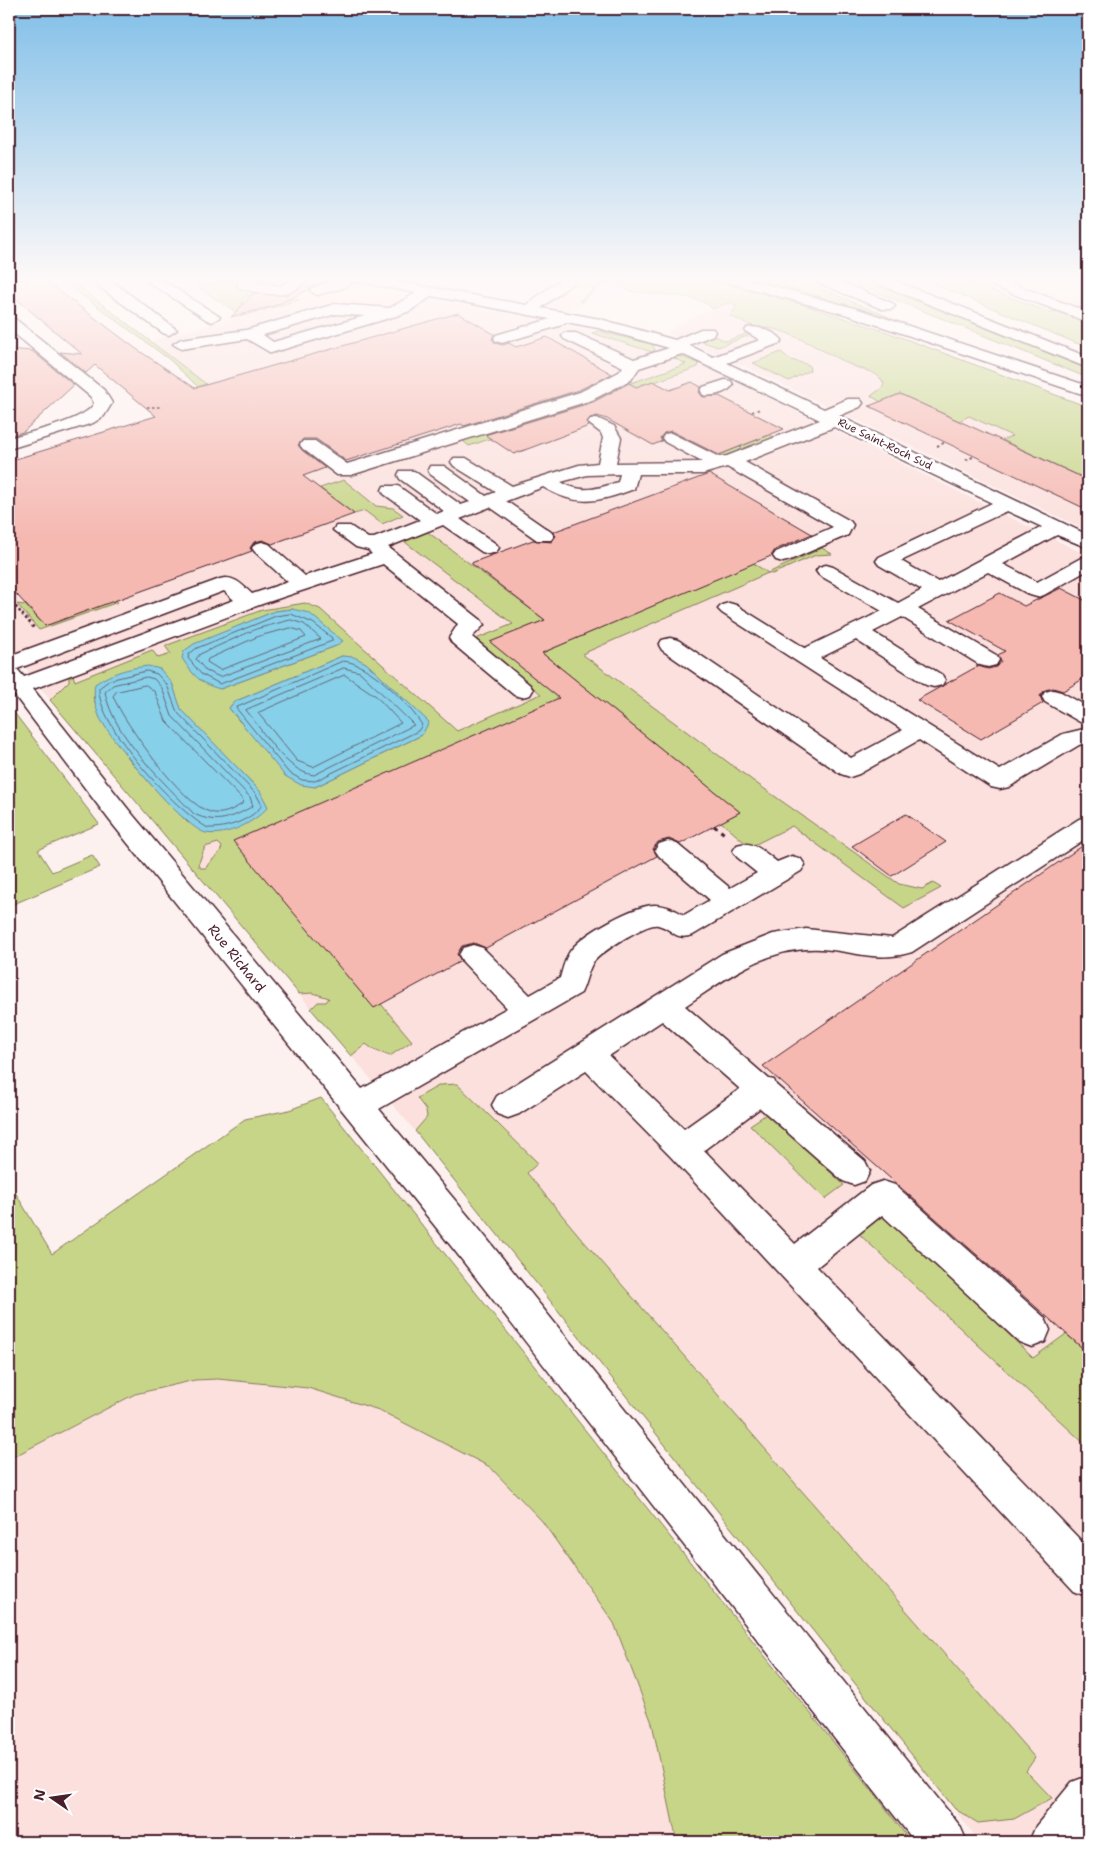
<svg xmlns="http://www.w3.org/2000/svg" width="1097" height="1851" font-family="'Shantell Sans',sans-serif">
	<rect width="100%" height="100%" fill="#fdf1f0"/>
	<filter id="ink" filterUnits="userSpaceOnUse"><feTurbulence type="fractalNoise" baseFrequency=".02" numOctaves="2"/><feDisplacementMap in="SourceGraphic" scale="10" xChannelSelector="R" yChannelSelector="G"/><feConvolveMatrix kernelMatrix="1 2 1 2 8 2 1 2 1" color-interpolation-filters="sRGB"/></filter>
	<g filter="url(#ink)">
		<!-- built -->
		<g fill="#fbe0dd">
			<path d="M235,278H311L349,283L598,331L652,344L691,359L1088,556V1842H980L415,1131L50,700L9,646V476L238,410L150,341L241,316L198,287Z"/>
			<path d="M562,278H604L611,279L571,311L529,303Z"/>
			<path d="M959,278H1088V327L1051,313Z"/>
			<path d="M730,302L816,340L808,343L851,366L866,369L1088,470V531L744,366L666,333L684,321Z"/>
			<path d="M332,1259L881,1802L911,1842H9V1459L135,1394L195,1380L218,1379Z"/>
		</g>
		<!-- green -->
		<g fill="#c7d589" stroke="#887a5a" fill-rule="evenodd">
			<path d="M59,278H66L85,291L206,384L198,387L170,360Z"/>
			<path d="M235,278H243L236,286L263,290L243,298L242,303L245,306L280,302L296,298L299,300L242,316L198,287Z"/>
			<path d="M579,278H699L731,285L807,306L887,332L1088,407V475L1082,477L1002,440L1012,436L969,416L959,421L900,394L881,402L871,396L882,388L884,383C876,370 864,371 851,365C831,357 780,322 759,329L730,316L737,306L730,302L713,309C697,292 655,296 632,291C623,289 617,280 607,283C598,285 589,296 582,302L579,301L594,289L572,284Z"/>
			<path d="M747,278H795L889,317L885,318L806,292Z"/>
			<path d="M842,278H861L1088,369V378Z"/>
			<path d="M920,278H959L1051,313L1059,310L1088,322V348Z"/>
			<path d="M598,331L652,344L655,350L652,352L592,333Z"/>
			<path d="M749,333L753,334L718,347L697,340L710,334L726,341Z"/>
			<path d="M781,352L791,360L809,365L810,370L789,381L753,363Z"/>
			<path d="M679,356L699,363L698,367L469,446L463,441L686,364L674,358Z"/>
			<path d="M770,435L775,437L722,458L717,456Z"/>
			<path d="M344,480L376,506L393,508L403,515L382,524L365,511L354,514L320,488Z"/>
			<path d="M425,530L545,620L491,642L559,698L381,1004L412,1041L390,1056L374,1050L366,1044L351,1056L311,1009L318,1002H326L329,998L313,993L299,994L50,700L69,681V677L73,675L75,681L152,650L158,658L171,654L165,646L262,610L305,603L320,609L457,731L541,694L476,639L513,624L401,539ZM292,609L342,641L336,646L220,689L230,630L275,611ZM342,656L366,663L428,722L422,735L315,787L240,722L229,708L234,702ZM172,683L180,709L260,791L188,823C154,788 109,744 93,697ZM218,843L222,847C219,857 210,859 206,868H200L198,865L205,847Z"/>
			<path d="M822,548L832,554L816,555L772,574L768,573L582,654L756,783L899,884L922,889L933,883L941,888L904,908L792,826L750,847L721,822L740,812L542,653L753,563L768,573Z"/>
			<path d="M116,600L118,602L39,630L17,604L25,605L45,626Z"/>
			<path d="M9,706L99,824L38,850L52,872L92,855L100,867L9,906Z"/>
			<path d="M457,1084L538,1163L527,1173L581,1238L1035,1758L1026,1771L1052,1798L1014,1819L978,1823L955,1809L415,1131L427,1117L426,1110L417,1098L440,1085Z"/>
			<path d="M321,1098L881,1802L911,1842H677L652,1723L614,1623L542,1521L490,1467L379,1410L308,1388L218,1379L195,1380L135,1394L9,1459V1182L52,1254L245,1119L289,1110Z"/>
			<path d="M768,1113L844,1185L825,1199L750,1125Z"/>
			<path d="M885,1214L1033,1358L1066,1334L1088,1353V1447L859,1234Z"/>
		</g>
		<!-- water -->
		<g fill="#87d0e9" stroke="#6f899d">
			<path d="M292,609L309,613L343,641L336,646L220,689C200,684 192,674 182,658L184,651L194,644L275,611Z"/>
			<path d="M342,656L354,657L366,663L429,722L422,735L315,787L301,785L285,776L229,708L234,702Z"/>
			<path d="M148,666L160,669L172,683L181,709L260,791L268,807C255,822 227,837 206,833C183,828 112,741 100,718C95,707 93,696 95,684C111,673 128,668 148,666Z"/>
		</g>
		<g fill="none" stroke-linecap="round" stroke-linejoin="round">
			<!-- shore -->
			<g stroke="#626677" stroke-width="1">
				<path d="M291,614L313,623L332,638V641L220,684L201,674L188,658L189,654L197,648L276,616Z"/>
				<path d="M291,620L304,624L321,639L220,677L206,671L196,659L200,654L256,629Z"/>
				<path d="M291,628L301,631L306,637L220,670L207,662L208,659L259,636Z"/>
				<path d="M343,661C369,662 409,704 422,725L418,731L315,781L302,780L288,772L236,708Z"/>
				<path d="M344,668L360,672L414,725L314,775C286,772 263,731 246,710Z"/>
				<path d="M147,671L157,674L167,685L177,712L256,794L262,805C252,820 226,829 208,828C176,811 97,726 99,688L110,680Z"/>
				<path d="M345,675L376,696L401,723L313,767L297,761L258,713Z"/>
				<path d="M147,677L154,679L162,688L172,716L250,797L253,806C232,818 217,825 194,814C164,782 113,736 105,692L113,685Z"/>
				<path d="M146,685L155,692L166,721L243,800L242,804C232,810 222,816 210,812C183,805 124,723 113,696L116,692Z"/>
			</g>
		</g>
		<!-- building -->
		<g fill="#f5b9b2" stroke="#4a1f2b">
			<path d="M27,278H42L135,348L195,388L458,313L494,334L492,339L495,343L503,345L509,343L516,347L547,337L612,374L579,390L464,426L461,424L346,461L316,439H303L298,445L302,450L325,468L303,476L354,514L272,544L263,540L254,542L250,548L252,551L45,626L9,586V461L156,416L95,365L86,373L60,352L82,354L9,293V282Z"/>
			<path d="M303,286L311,287L308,290L274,306L231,317L254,293L285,295Z"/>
			<path d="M9,349L32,351L74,385L23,432L9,436Z"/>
			<path d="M653,381L670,390L692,382L701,387L699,392L703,397L719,396L784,429L719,455L671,431L664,433L660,438L662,441L653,445L607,419L597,416L590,418L586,423L589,426L514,454L485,435L593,402L629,383L636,387Z"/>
			<path d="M900,394L1088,480V510L869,406Z"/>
			<path d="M709,474L812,534L775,550L771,556L542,653L740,812L680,844L669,839L658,842L653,849L657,856L486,948L474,943L462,946L457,954L461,961L374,1008L233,841L559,698L490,642L545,620L471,563L533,540L551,542L556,536L553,532Z"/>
			<path d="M1061,588L1088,602V676L1063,691L1053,688L1045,690L1040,696L1043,703L981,739L917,700L978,666L988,669L996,667L1001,661L998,655L1005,651L949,620L1000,593L1024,606Z"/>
			<path d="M906,814L946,842L892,876L852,846Z"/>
			<path d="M1088,842V1353L763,1066Z"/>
		</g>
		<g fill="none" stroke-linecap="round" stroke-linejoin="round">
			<defs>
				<g id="minor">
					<path d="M94,278H108L177,330L169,335L163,333L98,286Z"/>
					<path d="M142,278H159L220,317L212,322L207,320Z"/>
					<path d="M244,278H260L256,282L281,286L293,278H308C291,302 264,294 239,288L237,285Z"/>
					<path d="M339,278H380L526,305L562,278H575L574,282L541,308L600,319L675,340L701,329H713L715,332L713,335L689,345L713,357L760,340L745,331L747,328C757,325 776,332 782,340L780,343L727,363L824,409L848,399H860L863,403L860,407L839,416L1088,535V548L1057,535L1003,564L1037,582L1081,558L1088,556V570L1044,595L1037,597L1030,595L988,572L918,609L996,655L999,660L996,665L988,667L980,665L902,617L873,632L942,675L945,680L942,685L934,687L926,685L856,640L820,658L1000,770L1063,734L1088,728V742L1079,745L1009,787L1000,789L991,787L919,740L859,774L850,777L841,774L662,650L659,645L662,640L670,638L678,640L851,758L903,730L722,613L718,609L722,605L729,603L736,605L805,648L882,611L819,575L816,571L819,567L826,565L833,567L898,603L922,590L879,565L876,561L879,557L992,503L834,427L745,462L850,521L853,525L848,535L790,560L783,562L776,560L773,556L776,552L833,527L727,467L703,474H638L634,489C598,502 578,508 543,487L506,501L551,532L554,536L551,540H537L490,507L460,519L496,544L499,548L496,552L489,554L482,552L443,525L388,547L481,620L484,625L472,637L530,685L533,690L530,695L522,697L514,695L452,643L449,638L458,624L383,564L262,604L33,689L128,809L362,1089L507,1008L463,962L459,955L463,948L473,945L483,948L530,995L560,978C563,968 565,958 571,950C584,933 634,905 655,905C665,905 676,910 684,915L710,900L659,856L655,850L659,844L668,841L677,844L730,888L757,873L737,857L733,851L737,845C754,840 764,852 777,862L792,856L801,859L805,865L801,871L693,935C673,941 674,929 658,925C647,922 597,954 592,964C587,973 586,983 581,993L379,1109L479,1229L960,1826L967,1842H915L455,1251L110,821L9,688V656L220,579C234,575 242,585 252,594L288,582L255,552L252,548L255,544L262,542L269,544L305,576L372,554L368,550L356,547L333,530L336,526H350L368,538H374L420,520L384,494L382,490L384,486H398L437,514L444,511L400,479L398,475L400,471H414L461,505L470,502L430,474L428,470L430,466H444L486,496L496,492L454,466L451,462L454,458H466L512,486L579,465L598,463L603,438L601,433L588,423L591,419L597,418L614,426L621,438L616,463L702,462L665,442L662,438L665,434L671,433L719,457L727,456L820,420L682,354L639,368L631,380L592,400L351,475H337L303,449L300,445L303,441H315L347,464L580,392L619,372L623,367L564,339L562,336L564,333H576L634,359L669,348L598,328L566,322L559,326L502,343L496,341L494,338L496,335L550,319L432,296L410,311L396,316L271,353L247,339L181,349L173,344L181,339L246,330L335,304L390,308L416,293L354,281L343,288L317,295L310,291L312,288ZM336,314L365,316L273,342L263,335ZM620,474L618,482C598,489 581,494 561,482L587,475ZM1007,511L1042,527L938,582L901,561ZM224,591L234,600L24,677L17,669Z"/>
					<path d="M977,278H997L1088,312V322L979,281Z"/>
					<path d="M9,316L14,318L104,390L112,403L104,416L93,423L9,449V438C27,433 88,420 94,403L91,397L9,329Z"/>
					<path d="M725,380L731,381L733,385C727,393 712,397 703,395L701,391L703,387Z"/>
					<path d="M1053,690L1061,692L1088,707V724L1080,722L1045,702L1042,697L1045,692Z"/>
					<path d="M1088,817V837L912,952C875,963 856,951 821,949C767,946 727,978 685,1006L769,1079L774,1080L776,1085L865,1161L870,1171L865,1181L854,1185L843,1181L760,1108L704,1150L795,1244L871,1185L883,1181L895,1185L1045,1318L1050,1330L1045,1342L1032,1347L1019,1342L882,1215L817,1267L1088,1548V1597L1074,1591L671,1157L586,1071L519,1114L508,1118L497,1114L492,1105L497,1096L722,954L773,934L806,929L892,938L1079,819ZM662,1021L740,1089L684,1129L609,1056Z"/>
					<path d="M1088,1776V1833L1081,1842H1029L1036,1826L1072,1782Z"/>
				</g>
				<g id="highway">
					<path d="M721,278H743L858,309L1088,386V396L848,315L723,281Z"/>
					<path d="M812,278H831L892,303L895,306L892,309H882L814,281Z"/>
					<path d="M869,278H888L1088,357V368L871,281Z"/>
				</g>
			</defs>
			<!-- minor casing -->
			<use href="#minor" stroke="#4a1f2b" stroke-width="3"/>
			<!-- highway casing -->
			<use href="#highway" stroke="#4a1f2b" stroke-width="3"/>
			<!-- path-far2 -->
			<g stroke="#4a1f2b" stroke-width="2" stroke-dasharray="2.5 2.5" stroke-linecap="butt">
				<path d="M147,407H162"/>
				<path d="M752,412L760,409"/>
				<path d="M937,446L946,442"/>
				<path d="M966,460L975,456"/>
			</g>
			<!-- path-far1 -->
			<path stroke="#4a1f2b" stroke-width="2.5" stroke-dasharray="2.5 2.5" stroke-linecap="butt" d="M9,599L35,629"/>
			<!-- path -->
			<path stroke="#4a1f2b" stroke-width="3" stroke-dasharray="4 4" stroke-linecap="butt" d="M714,826L726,835"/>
			<!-- minor -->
			<use href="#minor" fill="#fff" fill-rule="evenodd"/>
			<!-- highway -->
			<use href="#highway" fill="#fff" fill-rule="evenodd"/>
		</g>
	</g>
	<!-- sky -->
	<linearGradient id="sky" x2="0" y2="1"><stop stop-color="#81bfe8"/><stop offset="0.52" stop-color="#fef9f8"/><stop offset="1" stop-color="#fef9f8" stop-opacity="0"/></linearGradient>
	<rect width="1097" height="537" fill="url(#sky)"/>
	<g text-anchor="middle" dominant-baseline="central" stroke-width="5" stroke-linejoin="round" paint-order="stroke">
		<!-- far-street labels -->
		<g font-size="11" fill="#4a1f2b" stroke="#fff">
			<text transform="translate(885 444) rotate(26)">Rue Saint-Roch Sud</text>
		</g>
		<!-- street labels -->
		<g font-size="14" fill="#4a1f2b" stroke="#fff">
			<text transform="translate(237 958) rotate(51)">Rue Richard</text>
		</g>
	</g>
	<!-- margin -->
	<rect width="1097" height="1851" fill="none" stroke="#fff" stroke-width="30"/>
	<rect x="15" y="15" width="1067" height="1821" fill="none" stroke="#4a1f2b" stroke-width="2" filter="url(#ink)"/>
	<!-- north arrow -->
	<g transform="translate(52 1798) rotate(283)" stroke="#ffffff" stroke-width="4" paint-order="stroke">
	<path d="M0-4L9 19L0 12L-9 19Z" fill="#4a1f2b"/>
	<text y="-8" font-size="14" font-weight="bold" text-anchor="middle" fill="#4a1f2b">N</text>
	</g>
</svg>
